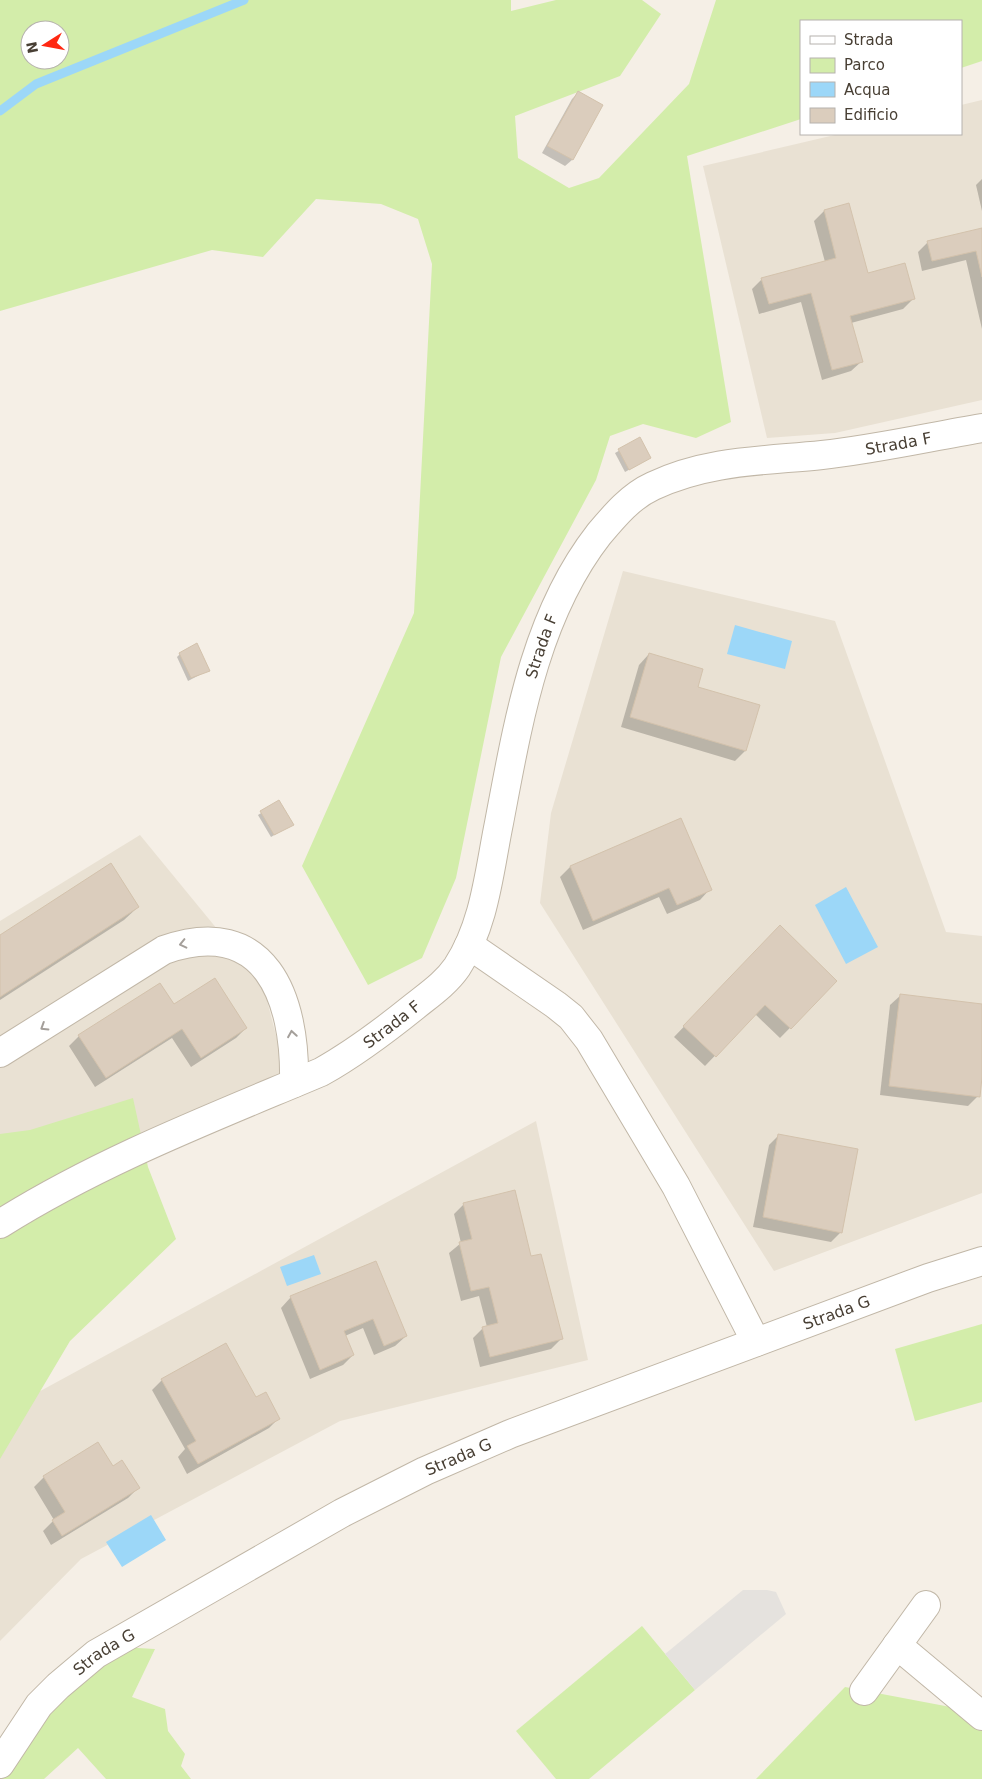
<svg xmlns="http://www.w3.org/2000/svg" width="982" height="1779" font-family="'DejaVu Sans',sans-serif">
	<rect width="100%" height="100%" fill="#f5efe6"/>
	<!-- residential -->
	<g fill="#e9e1d3">
		<path d="M982,100V400L835,433L767,438L703,166L839,134H961V105Z"/>
		<path d="M623,571L835,621L946,932L982,936V1193L774,1271L540,903L551,813Z"/>
		<path d="M140,835L263,985L286,1074L0,1244V921Z"/>
		<path d="M536,1121L588,1360L340,1421L81,1559L0,1641V1413Z"/>
	</g>
	<!-- green -->
	<g fill="#d3edaa" fill-rule="evenodd">
		<path d="M0,0H511V11L556,0H642L661,14L620,76L515,116L518,158L569,188L599,178L689,84L716,0H982V61L961,68V21H801V119L687,156L731,422L696,438L643,424L610,436L596,480L501,657L456,878L422,958L368,985L302,866L414,613L432,264L418,219L381,204L316,199L263,257L212,250L0,311ZM30,30H60V60H30Z"/>
		<path d="M133,1098L148,1167L176,1239L70,1341L0,1459V1134L30,1130Z"/>
		<path d="M982,1324V1402L915,1421L895,1349Z"/>
		<path d="M642,1626L695,1690L589,1779H556L516,1731Z"/>
		<path d="M121,1647L155,1649L132,1697L165,1709L168,1731L185,1754L181,1766L191,1779H106L78,1748L44,1779H1C26,1724 75,1685 121,1647Z"/>
		<path d="M845,1687L982,1713V1779H756Z"/>
	</g>
	<!-- parking -->
	<path fill="#e5e2de" d="M743,1590H767L776,1592L786,1614L695,1690L665,1654Z"/>
	<!-- water -->
	<g fill="#9cd7f8">
		<path d="M735,625L792,641L785,669L727,654Z"/>
		<path d="M846,887L878,947L846,964L815,905Z"/>
		<path d="M314,1255L321,1274L287,1286L280,1267Z"/>
		<path d="M151,1515L166,1540L122,1567L106,1542Z"/>
	</g>
	<!-- shadow -->
	<g fill="#0003">
		<path d="M578,93L602,105L572,160L565,166L542,153L572,99Z"/>
		<path d="M982,179V211L976,185Z"/>
		<path d="M848,205L867,274L913,299L903,309L851,323L862,361L851,371L822,380L801,302L759,314L752,289L762,279L825,262L814,221L824,211Z"/>
		<path d="M982,230V329L966,260L922,271L918,252L928,242Z"/>
		<path d="M640,439L650,458L625,472L615,453Z"/>
		<path d="M180,654L209,670L188,681L177,657Z"/>
		<path d="M649,654L697,688L745,751L735,761L621,727L639,665Z"/>
		<path d="M279,802L293,824L271,837L258,815Z"/>
		<path d="M680,819L710,889L700,900L667,914L659,897L583,930L560,877L570,867Z"/>
		<path d="M138,907L124,920L0,1000V937Z"/>
		<path d="M770,937L836,981L780,1038L755,1014L705,1066L674,1037Z"/>
		<path d="M159,984L173,1006L246,1028L236,1038L191,1067L172,1038L95,1087L69,1046L79,1036Z"/>
		<path d="M901,995L982,1005V1066L978,1096L968,1106L880,1095L890,1005Z"/>
		<path d="M779,1135L841,1232L831,1242L753,1227L769,1145Z"/>
		<path d="M464,1204L561,1339L551,1349L480,1367L473,1338L483,1328L487,1327L479,1296L461,1301L449,1253L461,1243L454,1214Z"/>
		<path d="M375,1262L406,1336L395,1346L374,1355L363,1328L345,1336L353,1355L343,1365L310,1379L281,1308L291,1297Z"/>
		<path d="M162,1380L256,1399L279,1418L269,1428L187,1474L178,1457L185,1449L152,1390Z"/>
		<path d="M112,1468L138,1488L128,1498L51,1545L43,1531L54,1520L34,1487L44,1477Z"/>
	</g>
	<g fill="none" stroke-linecap="round" stroke-linejoin="round">
		<!-- stream -->
		<path stroke="#9cd7f8" stroke-width="9" d="M0,111L36,84L244,0"/>
	</g>
	<!-- building -->
	<g fill="#dbcdbd" stroke="#d3c2ac">
		<path d="M578,91L603,105L573,160L547,146Z"/>
		<path d="M849,203L868,273L905,263L915,299L850,316L863,362L832,370L811,293L769,304L761,278L836,258L824,210Z"/>
		<path d="M982,228V277L976,251L932,261L927,241Z"/>
		<path d="M640,437L651,458L629,470L618,449Z"/>
		<path d="M197,643L210,671L191,678L179,653Z"/>
		<path d="M649,653L703,669L698,687L760,705L746,751L630,717Z"/>
		<path d="M279,800L294,825L274,835L260,811Z"/>
		<path d="M681,818L712,890L677,905L669,888L593,921L570,866Z"/>
		<path d="M111,863L139,907L0,997V935Z"/>
		<path d="M780,925L837,981L791,1029L765,1005L716,1057L683,1026Z"/>
		<path d="M215,978L247,1028L201,1058L182,1029L106,1078L78,1035L160,983L174,1004Z"/>
		<path d="M900,994L982,1004V1077L980,1097L889,1086Z"/>
		<path d="M778,1134L858,1149L842,1233L763,1217Z"/>
		<path d="M515,1190L531,1256L541,1254L563,1339L490,1357L482,1327L498,1323L489,1287L471,1291L459,1242L472,1239L463,1203Z"/>
		<path d="M376,1261L407,1336L384,1346L373,1319L344,1331L354,1355L320,1370L290,1296Z"/>
		<path d="M226,1343L256,1397L266,1392L280,1419L198,1464L187,1446L196,1441L161,1379Z"/>
		<path d="M98,1442L113,1466L122,1460L140,1488L62,1536L52,1520L65,1512L43,1476Z"/>
	</g>
	<g fill="none" stroke-linecap="round" stroke-linejoin="round">
		<defs>
			<g id="minor">
				<path d="M469,945L556,1005L571,1017L589,1040L676,1186L756,1342"/>
				<path d="M0,1053L164,950C266,914 296,999 294,1083"/>
				<path id="s1" d="M0,1224C100,1161 212,1118 321,1072C355,1053 384,1031 415,1006C430,994 446,983 457,967C485,924 489,872 499,823C518,723 535,616 599,534C615,515 631,496 653,486C708,460 764,461 822,455C876,449 929,437 982,428"/>
				<path d="M897,1645L982,1716"/>
				<path d="M864,1691L926,1605"/>
				<path id="s2" d="M0,1764L39,1705L58,1686L96,1654L342,1513L425,1471L510,1434L928,1278L982,1261"/>
			</g>
		</defs>
		<!-- minor casing -->
		<use href="#minor" stroke="#c1b7a7" stroke-width="30"/>
		<!-- minor -->
		<use href="#minor" stroke="#fff" stroke-width="28"/>
	</g>
	<!-- one-way arrows -->
	<defs><path id="oneway-chevron" d="M-2-3.5L2.5 0L-2 3.5" fill="none" stroke-width="1.6" stroke-linecap="round" stroke-linejoin="round" transform="scale(1.25)"/></defs>
	<g stroke="#a49f9a">
		<use href="#oneway-chevron" transform="translate(183 944) rotate(167)"/>
		<use href="#oneway-chevron" transform="translate(44 1027) rotate(148)"/>
		<use href="#oneway-chevron" transform="translate(292 1034) rotate(-99)"/>
	</g>
	<g text-anchor="middle" dominant-baseline="central" stroke-width="4" stroke-linejoin="round" paint-order="stroke">
		<!-- street labels -->
		<g font-size="16" fill="#483f34" stroke="#fff">
			<text stroke="none"><textPath href="#s1" startOffset="1311">Strada F</textPath></text>
			<text stroke="none"><textPath href="#s1" startOffset="861">Strada F</textPath></text>
			<text stroke="none"><textPath href="#s1" startOffset="441">Strada F</textPath></text>
			<text stroke="none"><textPath href="#s2" startOffset="965">Strada G</textPath></text>
			<text stroke="none"><textPath href="#s2" startOffset="560">Strada G</textPath></text>
			<text stroke="none"><textPath href="#s2" startOffset="155">Strada G</textPath></text>
		</g>
	</g>
	<!-- legend -->
	<rect x="800" y="20" width="162" height="115" fill="#ffffff" stroke="#b6b2ae"/>
	<rect x="810" y="36" width="25" height="8" fill="#ffffff" stroke="#b6b2ae"/>
	<text x="844" y="45" font-size="15" fill="#483f34">Strada</text>
	<rect x="810" y="58" width="25" height="15" fill="#d3edaa" stroke="#b6b2ae"/>
	<text x="844" y="70" font-size="15" fill="#483f34">Parco</text>
	<rect x="810" y="82" width="25" height="15" fill="#9cd7f8" stroke="#b6b2ae"/>
	<text x="844" y="95" font-size="15" fill="#483f34">Acqua</text>
	<rect x="810" y="108" width="25" height="15" fill="#dbcdbd" stroke="#b6b2ae"/>
	<text x="844" y="120" font-size="15" fill="#483f34">Edificio</text>
	<!-- north arrow -->
	<g transform="translate(45 45) rotate(259)"><circle r="24" fill="#ffffff" stroke="#b6b2ae"/>
	<path d="M0-4L9 19L0 12L-9 19Z" fill="#ff2812"/>
	<text y="-8" font-size="14" font-weight="bold" text-anchor="middle" fill="#483f34">N</text>
	</g>
</svg>
